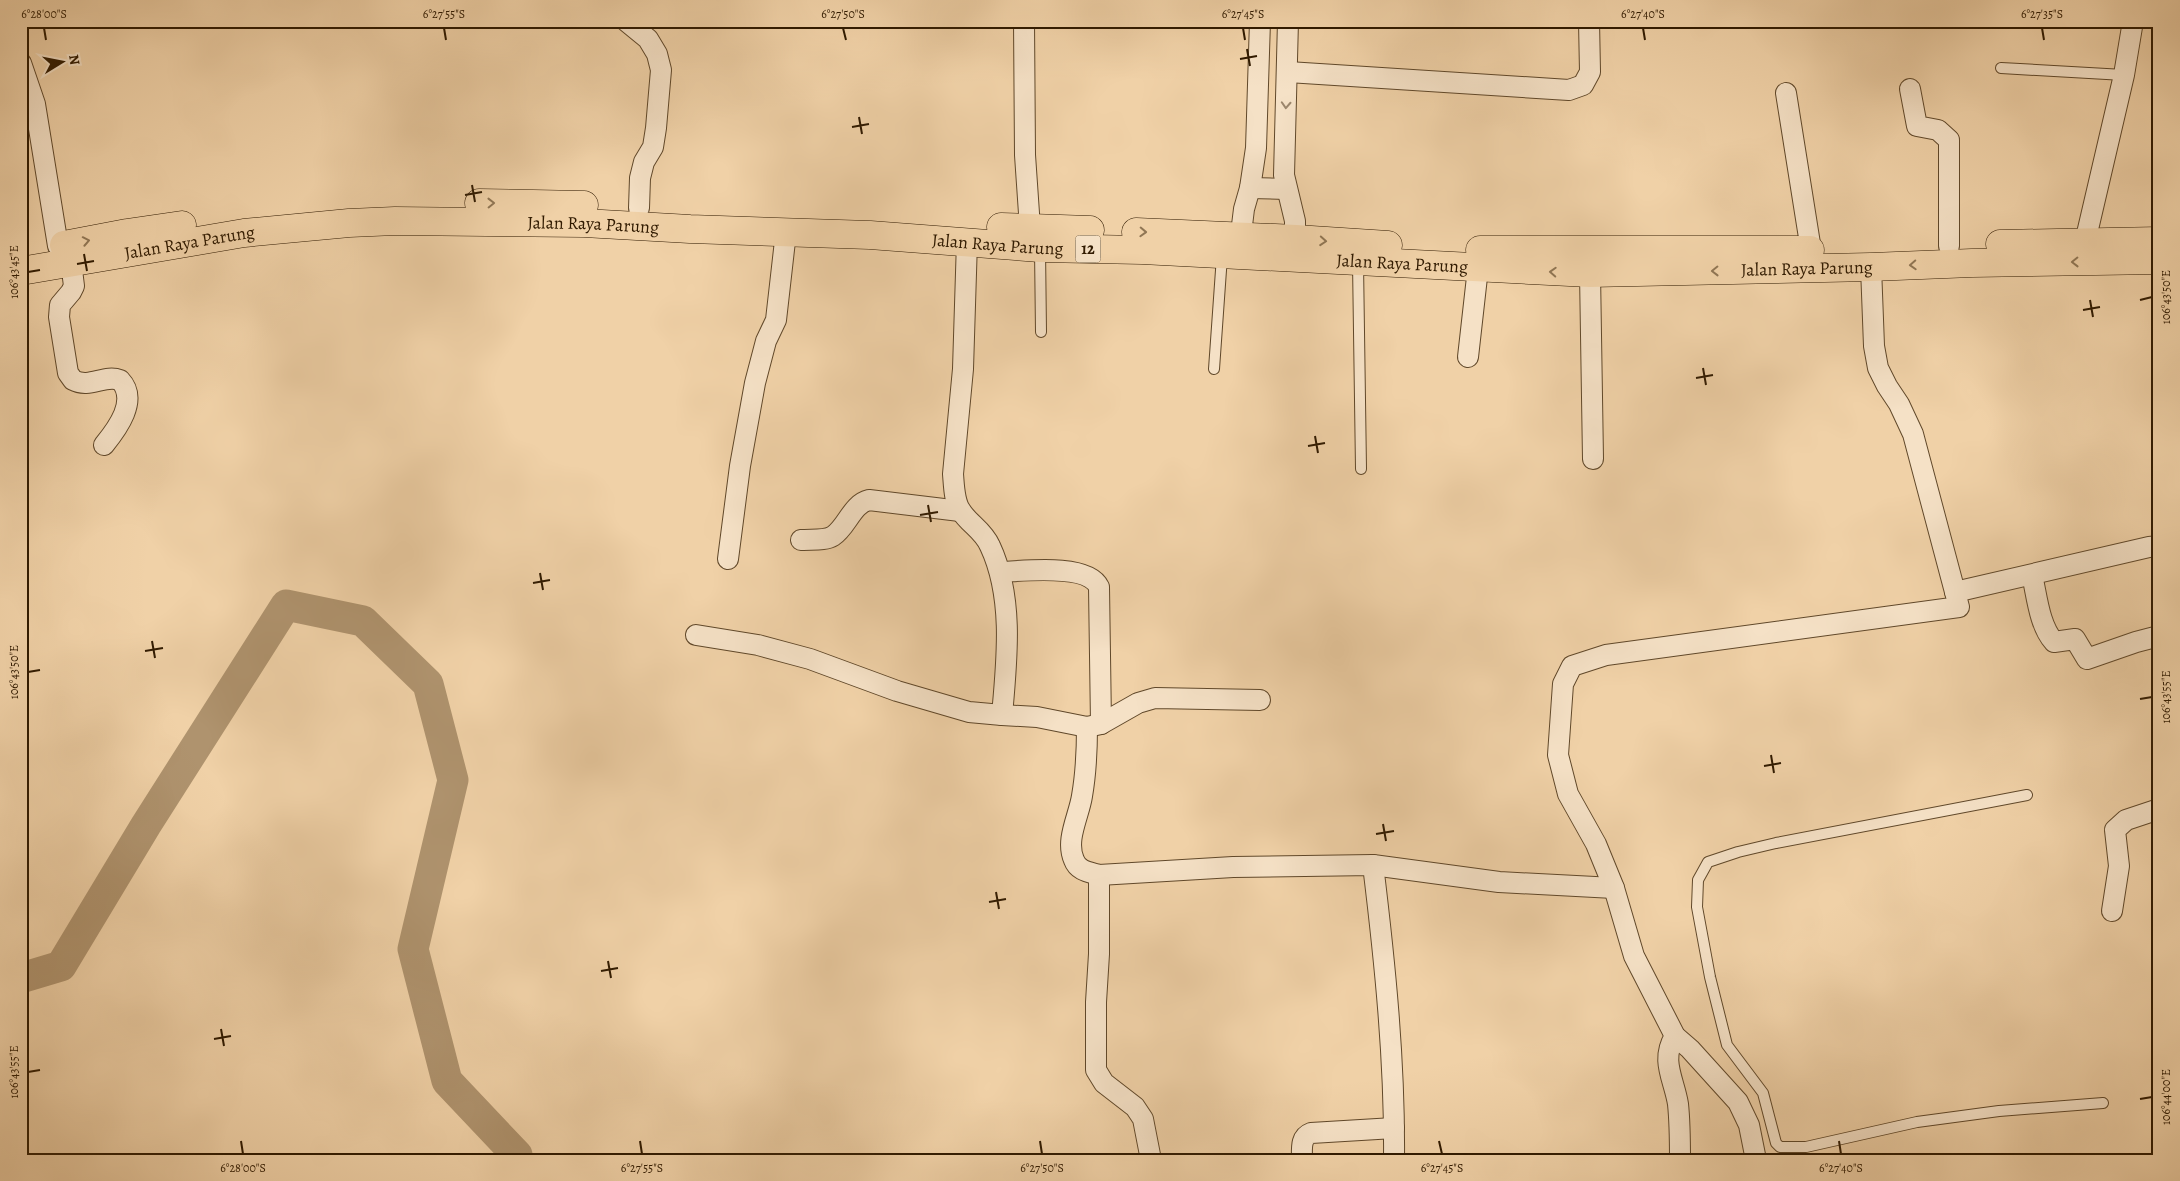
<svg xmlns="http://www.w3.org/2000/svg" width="2180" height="1181" font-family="Alegreya,serif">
	<rect width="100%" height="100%" fill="#f0d1a7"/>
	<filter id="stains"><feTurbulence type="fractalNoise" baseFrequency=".004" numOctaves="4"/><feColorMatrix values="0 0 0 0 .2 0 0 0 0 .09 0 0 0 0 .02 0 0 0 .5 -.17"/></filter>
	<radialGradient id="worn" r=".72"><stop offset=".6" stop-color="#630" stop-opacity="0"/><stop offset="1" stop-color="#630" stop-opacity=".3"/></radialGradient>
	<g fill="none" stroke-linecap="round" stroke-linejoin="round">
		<!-- river -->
		<path stroke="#af936e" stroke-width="31" d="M21,978L61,966L146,825L286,605L363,621L428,684L453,780L413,949L447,1081L517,1155V1160"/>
		<defs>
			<g id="lane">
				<path d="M2001,68L2124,75"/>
				<path d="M1040,249L1041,332"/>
				<path d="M1358,263L1361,469"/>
				<path d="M1214,369L1222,256"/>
				<path d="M2027,795L1776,843L1738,852L1708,862L1698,880L1697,907L1710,977L1727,1045L1763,1093L1776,1143L1780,1147H1806L1917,1122L1999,1111L2103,1103"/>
			</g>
			<g id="street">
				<path d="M626,21L648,39L657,54L661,70L656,128L653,147L644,162L640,178L639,208"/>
				<path d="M1024,21L1025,155L1030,228"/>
				<path d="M1288,21L1284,175L1295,221V253"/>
				<path d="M21,63L35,104L58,246"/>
				<path d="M1288,72L1569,90L1583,85L1590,72L1589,21"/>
				<path d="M1910,89L1917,126L1938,130L1949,140V246"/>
				<path d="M1786,93L1811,250"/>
				<path d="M1250,188L1286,189"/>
				<path d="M967,241L963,369L953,474C954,485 954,502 961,511C969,524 983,530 990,546C1014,597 1007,660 1002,715L1037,717L1087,727L1101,724L1138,703L1155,698L1260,700"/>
				<path d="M2085,242L2124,75L2133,21"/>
				<path d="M1239,250L1244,209L1250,188L1256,148L1260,21"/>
				<path d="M71,262L74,286L71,292L60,305L59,317L68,373L73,380C90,389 104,374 120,380C139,400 117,429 104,445"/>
				<path d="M1590,273L1593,459"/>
				<path d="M1468,357L1478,268"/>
				<path d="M801,540C811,539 825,541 833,536C847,527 852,504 869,500L960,511"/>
				<path d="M728,559L740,466L755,383L766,341L776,320L786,232"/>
				<path d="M1001,572C1023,571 1088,563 1099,587L1101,724"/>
				<path d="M2032,575C2037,596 2039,625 2054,642L2075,639L2087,659L2136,642L2159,636"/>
				<path d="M1955,592L2149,547L2159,546"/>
				<path d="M696,635L758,645L810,659L897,691L969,712L1002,715"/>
				<path d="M1087,727C1087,750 1086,773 1082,796C1079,816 1065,840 1074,860C1078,871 1089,872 1099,875L1233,867L1373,865C1385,963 1395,1061 1394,1160"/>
				<path d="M1373,865L1499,882L1614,888"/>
				<path d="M1099,875V954L1096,1002V1070L1104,1083L1135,1107L1143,1119L1151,1160"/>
				<path d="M2112,911L2119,866L2115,830L2126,820L2159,809"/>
				<path d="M1675,1036C1660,1060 1674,1079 1678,1104C1680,1123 1680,1141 1680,1160"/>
				<path d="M1302,1160C1302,1149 1300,1137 1311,1133L1394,1128"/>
				<path d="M1756,1160L1749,1125L1738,1102L1690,1049L1675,1036L1634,956L1614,888L1596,844L1568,794L1558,755L1563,684L1572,666L1606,655L1959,607L1913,434L1899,404L1887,386L1878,368L1874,346L1871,267"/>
			</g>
			<g id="highway">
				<path d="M479,203L584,205"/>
				<path d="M1001,227L1090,230"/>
				<path d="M1136,232L1296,239L1388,245"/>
				<path d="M2000,244L2159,241"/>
				<path d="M64,245L127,233L182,225"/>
				<path d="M1480,250H1810"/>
				<path id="s1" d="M21,271L244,233L349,223L395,221L584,223L690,229L870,235L1040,248L1142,250L1590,273L1871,267L1972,263L2159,260"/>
			</g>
		</defs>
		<!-- lane casing -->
		<use href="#lane" stroke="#60482a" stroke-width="12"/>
		<!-- street casing -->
		<use href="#street" stroke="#60482a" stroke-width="22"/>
		<!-- highway casing -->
		<use href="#highway" stroke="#301a00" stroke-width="29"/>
		<!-- lane -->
		<use href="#lane" stroke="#f5e1c6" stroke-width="10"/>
		<!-- street -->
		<use href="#street" stroke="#f5e1c6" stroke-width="20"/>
		<!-- highway -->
		<use href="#highway" stroke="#f0d1a7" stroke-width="28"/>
	</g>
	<!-- one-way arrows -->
	<defs><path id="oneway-chevron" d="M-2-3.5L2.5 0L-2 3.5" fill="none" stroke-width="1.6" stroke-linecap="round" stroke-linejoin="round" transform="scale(1.25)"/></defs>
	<use stroke="#9c876d" href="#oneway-chevron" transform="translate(1286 105) rotate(93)"/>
	<g stroke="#907654">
		<use href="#oneway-chevron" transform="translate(491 203) rotate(-1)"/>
		<use href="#oneway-chevron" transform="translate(1143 232) rotate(2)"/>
		<use href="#oneway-chevron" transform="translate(86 241) rotate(-11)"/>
		<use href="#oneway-chevron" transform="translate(1323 241) rotate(4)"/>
		<use href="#oneway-chevron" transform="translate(2075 262) rotate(179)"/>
		<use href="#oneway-chevron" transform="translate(1913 265) rotate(177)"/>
		<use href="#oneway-chevron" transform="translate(1715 271) rotate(179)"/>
		<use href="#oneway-chevron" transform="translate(1553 272) rotate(-177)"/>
	</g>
	<!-- ticks -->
	<path fill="none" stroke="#301a00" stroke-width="2" d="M44,28L46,40M444,28L446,40M843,28L846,40M1243,28L1245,40M1643,28L1645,40M2042,28L2044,40M1247,49L1250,66M1240,59L1257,56M859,117L862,134M852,127L869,124M472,185L475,202M465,195L482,192M84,254L87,271M77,264L94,261M28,272L40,270M2090,300L2093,317M2140,300L2152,297M2083,310L2100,307M1703,368L1706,385M1696,378L1713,375M1315,436L1318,453M1308,446L1325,443M928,505L931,522M920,515L938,512M540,573L543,590M533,583L550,580M152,641L155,658M145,651L163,648M28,672L40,670M2140,699L2152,697M1771,755L1774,773M1764,766L1781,763M1383,824L1386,841M1376,834L1394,831M996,892L999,909M989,902L1006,899M608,961L611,978M601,971L618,968M221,1029L224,1046M214,1039L231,1036M28,1072L40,1070M2140,1099L2152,1097M241,1141L243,1154M640,1141L642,1154M1040,1141L1042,1154M1439,1141L1442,1154M1839,1141L1841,1154"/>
	<g text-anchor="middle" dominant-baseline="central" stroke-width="4" stroke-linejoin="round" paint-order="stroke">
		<!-- shield labels -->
		<rect fill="#f5e1c6" stroke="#6b563b" stroke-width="1" x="1075.5" y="235.5" width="25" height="27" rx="4"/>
		<g font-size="16" font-weight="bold" fill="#301a00">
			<text x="1088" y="249">12</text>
		</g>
		<!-- street labels -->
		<g font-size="18" fill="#301a00" stroke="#f5e1c6">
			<text stroke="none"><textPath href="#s1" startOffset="576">Jalan Raya Parung</textPath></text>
			<text stroke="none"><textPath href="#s1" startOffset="171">Jalan Raya Parung</textPath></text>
			<text stroke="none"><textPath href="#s1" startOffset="981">Jalan Raya Parung</textPath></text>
			<text stroke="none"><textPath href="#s1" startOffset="1386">Jalan Raya Parung</textPath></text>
			<text stroke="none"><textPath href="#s1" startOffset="1791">Jalan Raya Parung</textPath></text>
		</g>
	</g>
	<!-- margin -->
	<rect width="2180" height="1181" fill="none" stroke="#f0d1a7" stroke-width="55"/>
	<!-- north arrow -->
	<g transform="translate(62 62) rotate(80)" stroke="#f5e1c6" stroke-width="4" paint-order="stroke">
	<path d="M0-4L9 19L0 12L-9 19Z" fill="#301a00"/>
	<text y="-8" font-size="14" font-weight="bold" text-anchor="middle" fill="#301a00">N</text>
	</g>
	<rect x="28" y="28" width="2124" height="1126" fill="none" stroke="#301a00" stroke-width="2"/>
	<g font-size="12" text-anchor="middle" fill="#301a00">
		<text x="44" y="18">6°28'00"S</text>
		<text x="444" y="18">6°27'55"S</text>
		<text x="843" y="18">6°27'50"S</text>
		<text x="1243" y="18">6°27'45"S</text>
		<text x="1643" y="18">6°27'40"S</text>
		<text x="2042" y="18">6°27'35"S</text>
		<text transform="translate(14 272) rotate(-90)" y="4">106°43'45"E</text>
		<text transform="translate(2166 297) rotate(-90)" y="4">106°43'50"E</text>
		<text transform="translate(14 672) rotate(-90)" y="4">106°43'50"E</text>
		<text transform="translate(2166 697) rotate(-90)" y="4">106°43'55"E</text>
		<text transform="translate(14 1072) rotate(-90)" y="4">106°43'55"E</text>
		<text transform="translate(2166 1097) rotate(-90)" y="4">106°44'00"E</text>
		<text x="243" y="1172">6°28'00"S</text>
		<text x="642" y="1172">6°27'55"S</text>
		<text x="1042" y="1172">6°27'50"S</text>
		<text x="1442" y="1172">6°27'45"S</text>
		<text x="1841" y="1172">6°27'40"S</text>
	</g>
	<rect width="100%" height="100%" filter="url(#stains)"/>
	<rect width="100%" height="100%" fill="url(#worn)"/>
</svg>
